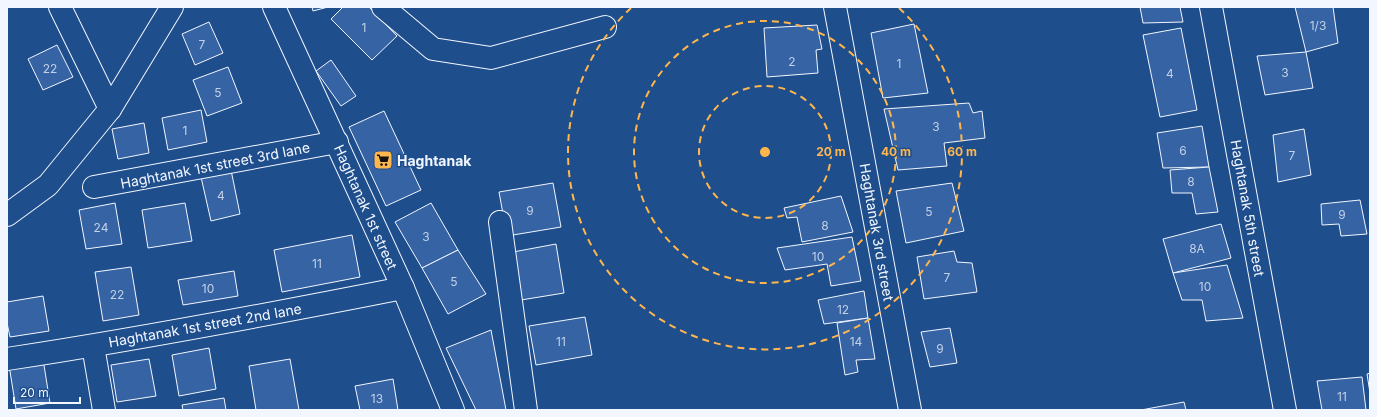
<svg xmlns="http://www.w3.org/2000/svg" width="1377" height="417" font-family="Inter,sans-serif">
	<rect width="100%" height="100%" fill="#1f4e8c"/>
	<!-- building -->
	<g fill="#3563a3" stroke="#f2f6ff">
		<path d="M312,7H328L313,11Z"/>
		<path d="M343,7H369L397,36L372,60L331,19Z"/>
		<path d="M1140,7H1180L1183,22L1143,23Z"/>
		<path d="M1295,7H1333L1338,43L1306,52Z"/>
		<path d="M209,22L223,53L195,65L182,34Z"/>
		<path d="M914,24L928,93L883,98L871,33Z"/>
		<path d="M817,25L822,49L816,50L818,73L767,77L764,28Z"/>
		<path d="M1181,28L1197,110L1160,117L1143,35Z"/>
		<path d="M57,45L73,77L43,90L28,59Z"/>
		<path d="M1306,52L1313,88L1265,95L1257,56Z"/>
		<path d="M331,60L356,96L341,106L316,71Z"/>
		<path d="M228,67L242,103L207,116L193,80Z"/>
		<path d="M969,103L973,113L982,111L985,138L944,143L947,166L898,170L884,109Z"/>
		<path d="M201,110L207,142L168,150L162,118Z"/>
		<path d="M384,111L421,190L386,206L349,127Z"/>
		<path d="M144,123L149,153L118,159L112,129Z"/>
		<path d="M1202,126L1209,167L1163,168L1157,133Z"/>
		<path d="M1304,129L1311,175L1278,182L1273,135Z"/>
		<path d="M1209,167L1218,212L1196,214L1192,193H1172L1170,170Z"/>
		<path d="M231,170L240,214L211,221L201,177Z"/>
		<path d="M553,183L561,227L507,236L499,192Z"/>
		<path d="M952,183L964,231L906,243L896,191Z"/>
		<path d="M841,196L853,232L802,242L797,217L787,218L784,208Z"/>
		<path d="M1360,200L1367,234L1341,236L1339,224L1322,225L1321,204Z"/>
		<path d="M115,203L122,244L86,249L79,210Z"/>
		<path d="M185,203L192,241L148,248L142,210Z"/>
		<path d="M431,203L458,250L422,268L395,222Z"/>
		<path d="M1221,224L1231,258L1173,273L1163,239Z"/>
		<path d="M352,235L360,277L282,292L274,250Z"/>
		<path d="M852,237L861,281L831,286L827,264L785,270L777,248Z"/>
		<path d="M556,244L564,293L521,300L513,252Z"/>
		<path d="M458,250L486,294L448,314L422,268Z"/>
		<path d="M954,251L957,262L972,263L977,292L924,299L917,257Z"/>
		<path d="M1227,265L1243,318L1206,321L1202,300H1182L1173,273Z"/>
		<path d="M131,267L139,315L103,321L95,272Z"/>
		<path d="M234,271L238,296L183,305L178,280Z"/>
		<path d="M864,291L868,318L824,324L818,300Z"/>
		<path d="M43,296L49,331L10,337L7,323V302Z"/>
		<path d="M585,317L592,355L536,365L529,326Z"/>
		<path d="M868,318L875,359L856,360L858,372L845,375L837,323Z"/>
		<path d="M950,328L957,363L930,367L921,332Z"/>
		<path d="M491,330L506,410H476L446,348Z"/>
		<path d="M209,348L216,389L179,396L172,355Z"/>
		<path d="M43,359L50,403L16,409L9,365Z"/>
		<path d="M149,359L156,396L117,402L111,365Z"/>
		<path d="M290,359L299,410H256L249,366Z"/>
		<path d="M1370,373V393L1367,374Z"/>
		<path d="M1362,377L1366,410H1322L1317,381Z"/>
		<path d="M393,379L398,410H360L355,386Z"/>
		<path d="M224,398L226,410H183L182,405Z"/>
		<path d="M1184,402L1186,410H1141Z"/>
	</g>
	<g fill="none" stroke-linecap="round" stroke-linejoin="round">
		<defs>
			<g id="minor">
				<path d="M60,7L110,109"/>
				<path d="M383,7L433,49L491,58L605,27"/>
				<path d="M835,7L910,410"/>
				<path d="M1211,7L1285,410"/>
				<path d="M94,187L337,142"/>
				<path d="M7,215L48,185L110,109L172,7"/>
				<path d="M500,222L526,410"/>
				<path d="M93,346L104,410"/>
				<path d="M7,359C140,339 271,314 403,288"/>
			</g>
			<path id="major" d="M274,7L403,288L453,410"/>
		</defs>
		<!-- minor casing -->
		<use href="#minor" stroke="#f2f6ff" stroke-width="24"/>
		<!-- major casing -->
		<use href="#major" stroke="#f2f6ff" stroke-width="24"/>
		<!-- minor -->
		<use href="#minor" stroke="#1f4e8c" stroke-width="22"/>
		<!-- major -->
		<use href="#major" stroke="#1f4e8c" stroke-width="22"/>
	</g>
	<!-- distance rings -->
	<g fill="none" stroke="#ffb74d" stroke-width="2" stroke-dasharray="7 5">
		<circle cx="765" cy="152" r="66"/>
		<circle cx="765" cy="152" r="131"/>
		<path d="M899 8A197 197 0 1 1 631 8"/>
	</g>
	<!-- icons -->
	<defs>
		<symbol id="supermarket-square" viewBox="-11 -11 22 22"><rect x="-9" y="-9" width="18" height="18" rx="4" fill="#ffb74d" stroke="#1f4e8c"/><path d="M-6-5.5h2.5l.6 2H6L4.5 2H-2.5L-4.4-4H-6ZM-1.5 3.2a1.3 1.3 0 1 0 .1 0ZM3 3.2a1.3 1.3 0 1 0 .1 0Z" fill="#111"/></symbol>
	</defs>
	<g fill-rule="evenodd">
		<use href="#supermarket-square" x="372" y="149" width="22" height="22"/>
	</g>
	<g text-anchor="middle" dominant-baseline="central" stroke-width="3" stroke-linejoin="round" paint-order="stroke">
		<!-- number labels -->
		<g font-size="12" fill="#c3d1e8">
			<text x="1318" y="25">1/3</text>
			<text x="364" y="27">1</text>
			<text x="202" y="44">7</text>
			<text x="792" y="61">2</text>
			<text x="899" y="63">1</text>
			<text x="50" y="68">22</text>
			<text x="1285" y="72">3</text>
			<text x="1170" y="73">4</text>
			<text x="218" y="92">5</text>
			<text x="936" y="126">3</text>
			<text x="185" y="130">1</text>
			<text x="1183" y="150">6</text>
			<text x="1292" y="155">7</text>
			<text x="1191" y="181">8</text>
			<text x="221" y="195">4</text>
			<text x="530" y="210">9</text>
			<text x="929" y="211">5</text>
			<text x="1342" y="214">9</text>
			<text x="825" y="225">8</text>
			<text x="101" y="227">24</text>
			<text x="426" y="236">3</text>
			<text x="1197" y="248">8А</text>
			<text x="818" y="256">10</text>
			<text x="317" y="263">11</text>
			<text x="947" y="277">7</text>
			<text x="454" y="281">5</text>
			<text x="1205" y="286">10</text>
			<text x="208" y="288">10</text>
			<text x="117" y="294">22</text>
			<text x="843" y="309">12</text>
			<text x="561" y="341">11</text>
			<text x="856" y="341">14</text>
			<text x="940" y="348">9</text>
			<text x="1342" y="396">11</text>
			<text x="377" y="398">13</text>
		</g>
		<!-- poi labels -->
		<g font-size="14" font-weight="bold" fill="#f2f6ff" stroke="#1f4e8c" text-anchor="start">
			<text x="397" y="160">Haghtanak</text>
		</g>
		<!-- street labels -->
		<g font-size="14" fill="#f2f6ff" stroke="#1f4e8c">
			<text transform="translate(215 165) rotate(-11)">Haghtanak 1st street 3rd lane</text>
			<text transform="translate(366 207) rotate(66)">Haghtanak 1st street</text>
			<text transform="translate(1248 208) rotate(80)">Haghtanak 5th street</text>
			<text transform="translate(877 232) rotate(80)">Haghtanak 3rd street</text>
			<text transform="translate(205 325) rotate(-10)">Haghtanak 1st street 2nd lane</text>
		</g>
	</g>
	<circle cx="765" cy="152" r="6" fill="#ffb74d" stroke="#1f4e8c" stroke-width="2"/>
	<g font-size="12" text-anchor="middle" font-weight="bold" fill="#ffb74d" stroke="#1f4e8c" stroke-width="3" stroke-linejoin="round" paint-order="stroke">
		<text x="831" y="156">20 m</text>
		<text x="896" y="156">40 m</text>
		<text x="962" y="156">60 m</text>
	</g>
	<!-- border -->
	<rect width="1377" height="417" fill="none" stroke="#f2f6ff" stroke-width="16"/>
	<!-- scale -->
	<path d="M14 397v6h66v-6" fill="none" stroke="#f2f6ff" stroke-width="2"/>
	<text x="20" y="397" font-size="12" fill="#f2f6ff" stroke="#1f4e8c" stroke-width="3" paint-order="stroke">20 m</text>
</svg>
